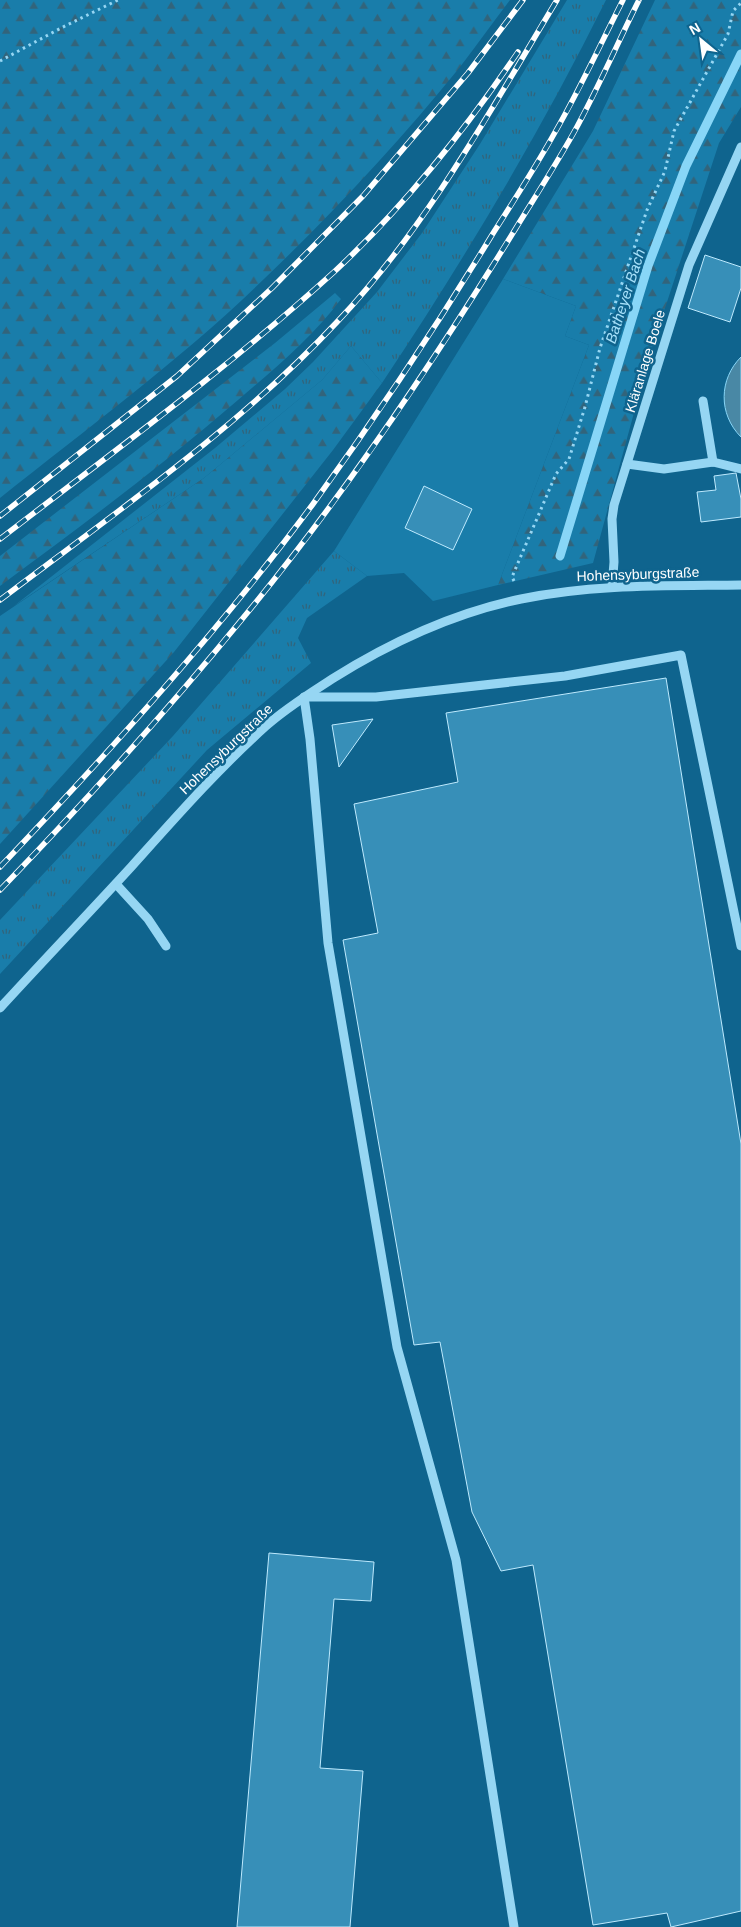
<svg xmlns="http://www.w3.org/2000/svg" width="741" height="1927" font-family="Helvetica,sans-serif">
	<defs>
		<pattern id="grass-tufts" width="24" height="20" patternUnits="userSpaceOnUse" patternTransform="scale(1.25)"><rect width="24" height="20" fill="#197daa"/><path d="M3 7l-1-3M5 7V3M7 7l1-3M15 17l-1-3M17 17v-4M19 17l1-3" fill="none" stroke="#32647b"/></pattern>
		<pattern id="forest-firs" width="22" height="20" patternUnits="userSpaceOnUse" patternTransform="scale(1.25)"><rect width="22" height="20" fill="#197daa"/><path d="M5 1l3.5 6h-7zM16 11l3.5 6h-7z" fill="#32647b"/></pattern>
	</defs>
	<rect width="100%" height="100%" fill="#0f648e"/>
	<!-- grass -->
	<g fill="url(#grass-tufts)">
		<path d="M567,0H606C540,133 464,260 382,383L351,346L322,380L204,478L14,606L215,448L285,389L313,362L377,292L422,233L480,144Z"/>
		<path d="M334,551L367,576L307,618L298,638L311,663L207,750L0,974V920L173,736Z"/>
	</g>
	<!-- forest -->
	<g fill="url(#forest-firs)">
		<path d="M0,0H510C493,22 477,45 460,67C400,141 334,212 265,278C183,358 90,426 0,498Z"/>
		<path d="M655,0H741V107L719,143L650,354L593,563L498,585L589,345L565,336L576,306L503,279L593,131Z"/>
		<path d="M335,293L341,299C313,337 274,369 238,400C162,466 81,526 0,586V556L275,343Z"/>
		<path d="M351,346L382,383L333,450L174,652L0,844V616L204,478L322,380Z"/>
	</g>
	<!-- garden -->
	<path fill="#197daa" d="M503,279L576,306L565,336L589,345L498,585L433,601L404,573L367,576L334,551Z"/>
	<!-- water -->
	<path fill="#4988a5" stroke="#88d6f7" d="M741,357V437C718,414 719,379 741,357Z"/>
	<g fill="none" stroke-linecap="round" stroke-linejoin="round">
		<!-- stream -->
		<path stroke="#88d6f7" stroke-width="9" d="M560,556L648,266L686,166L741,54"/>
	</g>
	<!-- building -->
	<g fill="#378fb8" stroke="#beeafe">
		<path d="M705,255L741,267V288L730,322L688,308Z"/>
		<path d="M736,473L741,499V517L701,522L697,492L716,490L714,476Z"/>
		<path d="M424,486L472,509L453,550L405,528Z"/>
		<path d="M666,678L741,1144V1911L671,1927L667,1913L593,1925L533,1565L501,1571L472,1512L440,1342L414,1345L343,940L378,933L354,804L458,782L446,713Z"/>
		<path d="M373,719L339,767L332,725Z"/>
		<path d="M269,1553L374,1562L371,1601L334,1599L320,1768L363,1771L350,1927H237Z"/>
	</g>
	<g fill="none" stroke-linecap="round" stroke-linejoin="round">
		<!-- path -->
		<g stroke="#96d6f3" stroke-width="3" stroke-dasharray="2.5 4" stroke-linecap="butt">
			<path d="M0,61L61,28L118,0"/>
			<path d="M514,581L512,577L556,474L569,459L585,407L600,348L647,210L665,171L674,131L728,34L733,11L741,3"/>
		</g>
		<!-- minor -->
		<g stroke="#96d6f3" stroke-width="9">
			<path d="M703,401L713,462"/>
			<path d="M627,464L664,469L713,462L741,469"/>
			<path d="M612,587L614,562L612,519L614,505L689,265L741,147"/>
			<path d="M116,884L148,919L166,946"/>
			<path d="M0,1008C44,960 88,914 132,866C175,818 218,769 266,726C286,708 309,694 332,679C391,642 453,613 521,599C594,584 667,586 741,585"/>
			<path d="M514,1927L456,1560L397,1347L328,943L310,739L304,697H376L565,676L681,655L741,946"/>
		</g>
		<defs>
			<g id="rail">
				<path d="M0,516L177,376L272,288L363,196L468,73L523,0"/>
				<path d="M0,539C113,452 228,368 334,272C404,207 465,130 518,52"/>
				<path d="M0,600C116,512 237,429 337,322C427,227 490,111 557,0"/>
				<path d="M0,867C110,751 218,632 313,504C376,417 436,327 492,235C513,202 535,168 554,134C579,91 600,45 623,0"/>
				<path d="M0,890C85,802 166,712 243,618C344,496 433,363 516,228C535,197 555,166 573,134C597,91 617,44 639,0"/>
			</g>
		</defs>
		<!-- rail casing -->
		<use href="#rail" stroke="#fff" stroke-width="5.5"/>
		<!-- rail -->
		<use href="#rail" stroke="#0f648e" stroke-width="4" stroke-dasharray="11" stroke-linecap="butt"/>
	</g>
	<g text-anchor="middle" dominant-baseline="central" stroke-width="5" stroke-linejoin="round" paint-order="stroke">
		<!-- street labels -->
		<g font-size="14" fill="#fff" stroke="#0f648e">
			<text transform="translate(645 361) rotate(-73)">Kläranlage Boele</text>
			<text transform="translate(638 574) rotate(-2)">Hohensyburgstraße</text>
			<text transform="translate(226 749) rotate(-44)">Hohensyburgstraße</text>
		</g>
		<!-- water labels -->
		<g font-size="15" font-style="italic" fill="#a7e1fa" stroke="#0f648e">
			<text transform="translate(625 296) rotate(-72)">Batheyer Bach</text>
		</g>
	</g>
	<!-- north arrow -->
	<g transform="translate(701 40) rotate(331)" stroke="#0f648e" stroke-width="4" paint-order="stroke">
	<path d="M0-4L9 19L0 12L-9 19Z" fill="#ffffff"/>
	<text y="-8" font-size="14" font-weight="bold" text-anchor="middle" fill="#ffffff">N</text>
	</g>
</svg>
